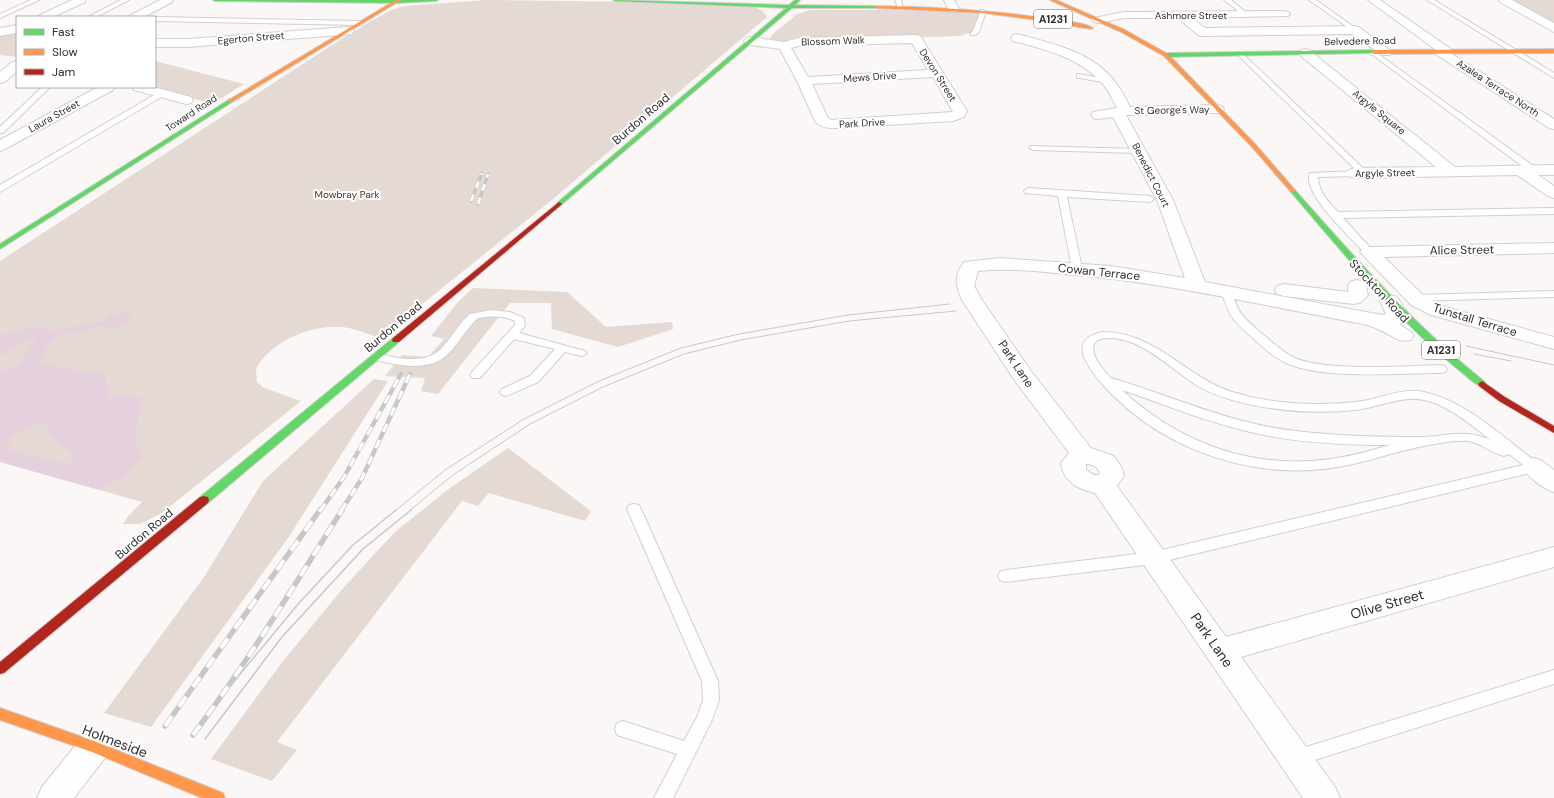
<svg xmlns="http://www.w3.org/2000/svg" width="1554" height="798" font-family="'DM Sans',sans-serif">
	<rect width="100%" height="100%" fill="#fbf7f7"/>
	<!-- green -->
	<g fill="#e5d9d3">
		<path d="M486,0L638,2L755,7L763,11L767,17L553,199L380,338C368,334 354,328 341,327C312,324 269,342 256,369L257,382L264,388L301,401L162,513L140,524H123L129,515L142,502L0,462V261L329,47L366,24L391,10L404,6Z"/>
		<path d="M1510,0H1554V25Z"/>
		<path d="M810,10H890L982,13L973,34L968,33L960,36L790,42L770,39L772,35L797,14Z"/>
		<path d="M17,30V57L0,55V35Z"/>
		<path d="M155,61L244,84L212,104L154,87H155Z"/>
		<path d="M473,288L567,292L606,327L672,322L673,329L618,347L552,329L551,303H510L438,394L421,391L425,378L385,376L402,355L428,357L444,339L431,336L457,303Z"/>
		<path d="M374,379L388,381L288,538L151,727L104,713L204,577L263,481Z"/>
		<path d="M508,448L591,511L585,521L489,493L478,506L462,501L277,742L297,750L272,781L211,759L283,661L344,587L395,532L450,488Z"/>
	</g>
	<!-- water -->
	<path fill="#e5d0de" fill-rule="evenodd" d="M126,312L131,316V319L127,323L116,328L101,326L59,336L49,344L39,362L57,367L104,374L109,397L128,395L142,399L135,431V445L143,454L124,477L96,489L0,462V371C22,368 26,354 36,336L22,342L13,350L0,355V335L36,327L56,330L102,322L110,316ZM33,425H47L51,436L72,453L73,460L67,464L7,450C11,435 19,430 33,425Z"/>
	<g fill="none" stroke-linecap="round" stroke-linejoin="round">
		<defs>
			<g id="lane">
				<path d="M31,0H39L0,18V14Z"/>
				<path d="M121,0H129L96,17H88Z"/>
				<path d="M895,0H901L903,9H899Z"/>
				<path d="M1224,0H1231L1248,14L1243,15Z"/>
				<path d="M1309,0H1316L1358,30L1353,31Z"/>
				<path d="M1427,0H1434L1554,73V78Z"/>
				<path d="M981,10L986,11L979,32L975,35H971L970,34L973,31Z"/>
				<path d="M155,17L361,21L364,23L361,25L155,21Z"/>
				<path d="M1370,51H1374L1536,168L1537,170L1536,172H1530L1370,53Z"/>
				<path d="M1238,53H1242L1368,173L1364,176L1359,173L1355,176L1318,177C1319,193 1328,201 1338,212L1554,208V214L1343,218L1374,252L1372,254H1366C1352,239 1301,193 1310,173L1357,171L1238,55Z"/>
				<path d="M1077,74L1108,79L1112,81L1108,83L1080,78H1077Z"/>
				<path d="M42,87H50L3,133H0V127Z"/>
				<path d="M161,91H167L168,93L0,192V185Z"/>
				<path d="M1030,146L1138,149L1142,151L1138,153L1033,150L1029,148Z"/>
				<path d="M1028,188L1150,196L1154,199L1150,202L1067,197L1082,268L1077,271L1072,268L1058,196L1025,193L1024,191Z"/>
				<path d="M1227,289L1232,292C1238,314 1244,318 1261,333C1271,341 1281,351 1293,357C1322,372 1406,366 1441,365L1445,366L1447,369L1445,372L1441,373C1397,373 1325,380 1286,363C1274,358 1263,347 1254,339C1235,323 1228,316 1222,292Z"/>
				<path d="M1554,291V297L1415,301L1410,298L1415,295Z"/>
				<path d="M491,310L510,312L524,318L525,326L519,333L585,351L587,353L585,355L581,356L565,352L538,382L506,396L502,395L500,392L502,389L530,376L555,349L514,339L480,378H472L470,375L472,372L515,325V321C503,315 490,316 478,318C466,329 459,343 448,354C429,373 395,365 372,359L370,357L372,355L376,353C395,358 423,365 440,350C451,339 458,324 470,314Z"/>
				<path d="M1103,332C1157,332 1188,380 1236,393C1273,404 1317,406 1356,402C1379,400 1401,387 1424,392C1466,401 1505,439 1539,464L1541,467L1539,470L1534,472L1153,564L1005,582L1000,580L998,576L1000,572L1005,570L1153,552L1523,465L1509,454L1504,456C1491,453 1481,443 1468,441C1457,440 1446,442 1435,444C1407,448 1380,458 1353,464C1263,485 1164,453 1103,385C1087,366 1066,339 1103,332ZM1100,339C1136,332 1168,367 1196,385C1208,392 1221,397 1235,401C1273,411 1316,414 1355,410C1378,408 1401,395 1424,400C1448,405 1471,425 1491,440C1462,428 1448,437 1420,437C1378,437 1337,436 1296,431C1230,424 1173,396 1111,378C1103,369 1088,354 1095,342ZM1122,390C1167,405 1211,424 1259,434C1301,443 1346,445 1390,445C1370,451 1351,456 1331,459C1252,470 1179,443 1122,390Z"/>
				<path d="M634,504L639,505L641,509L718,681L719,700L712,720L673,798H654L677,754L617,735L615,729L617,723L623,721L684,741L697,717L703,700L702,681L627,509L629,505Z"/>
				<path d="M1554,670V684L1296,766L1290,764L1287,758L1290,752L1296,750Z"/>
			</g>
			<g id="street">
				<path d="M72,0H86L85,2L53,17H38L40,15Z"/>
				<path d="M160,0H173L172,2L144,17H129L131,15Z"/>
				<path d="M944,0H954L960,10L958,12H950Z"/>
				<path d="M1368,0H1380L1451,49L1453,52L1452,54L1554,119V129L1549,128L1437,55L1435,52L1436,50Z"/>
				<path d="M1499,0H1512L1554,23V32L1500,2Z"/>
				<path d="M1284,11L1288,12L1290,14L1288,16L1192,18L1205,28L1355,26L1359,27L1392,52L1390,55H1382L1352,34L1202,36L1198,35L1178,18H1124L1098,23L1094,22L1092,20L1094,18L1124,12Z"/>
				<path d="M17,25V33L0,36V28Z"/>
				<path d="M348,27L352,28L354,31L352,34L188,47H155V39H188Z"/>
				<path d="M1017,34C1050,43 1089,51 1112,78C1119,86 1125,97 1130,107L1217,105L1222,106L1224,109L1222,112L1217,113L1126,115L1173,200L1205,282L1382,315L1386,314L1380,301L1383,297L1390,295L1397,297C1403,305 1408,314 1402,323L1399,324L1411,332L1414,336L1411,340C1399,343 1394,337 1384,332C1376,328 1366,324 1358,323C1261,305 1164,282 1065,274C1036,271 1007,268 978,271L974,286L982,300L1031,371L1091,448L1114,456L1122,468L1124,476L1117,486L1226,637L1554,547V567L1241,657L1335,787L1340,798H1303L1095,493C1077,489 1064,482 1061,463L1069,453L1015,381L962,300C955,285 954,276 964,262L1000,258L1111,266L1185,278L1157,200L1113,117L1098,119L1093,118L1091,115L1093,112L1117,108C1112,99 1108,89 1101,82C1078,57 1044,49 1013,41L1011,38L1013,35ZM1086,464C1092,464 1099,467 1100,474C1095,477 1090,473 1086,469Z"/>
				<path d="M916,35L920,36L922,39L967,111L964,117L953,121L837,128C829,128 820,128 815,121L797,81L780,49L750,45L746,44L744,41L746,38L750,37L784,42L799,38ZM912,43L928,70L808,77L791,48L799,46ZM933,77L953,112L831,120L828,118L812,84Z"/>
				<path d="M1305,49L1309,50L1455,167L1554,165V175H1538L1554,186V198L1548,196L1517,175L1355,178L1349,176L1347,173L1349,170L1355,168L1436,167L1301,56L1299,53L1301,50Z"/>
				<path d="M17,61V71L5,82L0,83V72L12,62Z"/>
				<path d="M98,87H115L113,90L5,149L0,151V140Z"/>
				<path d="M132,87H154L191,97L193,100L191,103L186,104L134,90Z"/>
				<path d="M1554,243V253L1384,257L1425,297L1445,307L1554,337V349L1431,315L1411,305L1360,252L1363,248L1369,247Z"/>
				<path d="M1357,280L1364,282L1366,286L1368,295L1361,302L1354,304L1284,296L1277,294L1275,290L1277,286L1284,284L1348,292V286L1350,282Z"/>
				<path d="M1534,458L1542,461L1554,470V492C1542,488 1529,478 1522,467L1526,461Z"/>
				<path d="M94,732L105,736L110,747L105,758L74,798H37L42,787L83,736Z"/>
			</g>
			<g id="fast">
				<path d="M213,0H438L436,1L396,3L215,1Z"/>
				<path d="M613,0L789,5L795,0H800L795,5L876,6L878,7L876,8H792L561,205H557V203L786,8L615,1Z"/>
				<path d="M1374,50L1376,51V53L1166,57L1163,55L1166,53Z"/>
				<path d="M230,99L233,101L232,102L0,249V244Z"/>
				<path d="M1293,189L1295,190C1355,258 1414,325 1485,382L1486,384L1485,386C1477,388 1467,376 1460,371C1396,319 1344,254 1291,192V190Z"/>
				<path d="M396,337L400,340L399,342L208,503H200L199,500L200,497L393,338Z"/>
			</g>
			<g id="slow">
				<path d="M396,0H401L232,102L227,101Z"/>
				<path d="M1050,0H1056L1125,30L1168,54L1256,145L1295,190V192H1291L1252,147L1164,56L1121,32Z"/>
				<path d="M876,6C936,7 996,10 1055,20C1067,22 1084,22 1093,28L1091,29L1037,20L984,13L874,8Z"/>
				<path d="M1554,49V53L1374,54L1371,52L1374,50Z"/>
				<path d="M0,708L94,741L223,793L225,798H202L92,752L0,720Z"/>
			</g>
			<g id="jam">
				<path d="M559,202L562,204L561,205L399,342H393L392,340L393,338Z"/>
				<path d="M1482,381L1505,397L1554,426V433L1499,401L1479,386L1478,384Z"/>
				<path d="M204,496L208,497L209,500L208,503L4,673L0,674V662L200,497Z"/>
			</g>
		</defs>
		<!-- lane casing -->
		<use href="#lane" stroke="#d2cfcf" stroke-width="2"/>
		<!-- street casing -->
		<use href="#street" stroke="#d2cfcf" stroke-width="2"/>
		<!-- fast casing -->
		<use href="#fast" stroke="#d2cfcf" stroke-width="2"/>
		<!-- slow casing -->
		<use href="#slow" stroke="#d2cfcf" stroke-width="2"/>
		<!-- jam casing -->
		<use href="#jam" stroke="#d2cfcf" stroke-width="2"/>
		<!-- lane -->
		<use href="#lane" fill="#fefefe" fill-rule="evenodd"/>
		<!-- street -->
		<use href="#street" fill="#fefefe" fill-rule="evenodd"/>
		<!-- fast -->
		<use href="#fast" fill="#63d668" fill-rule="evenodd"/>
		<!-- slow -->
		<use href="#slow" fill="#ff974d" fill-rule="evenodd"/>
		<!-- jam -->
		<use href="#jam" fill="#b3261e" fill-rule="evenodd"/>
		<!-- tram-far1 -->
		<g stroke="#c8c7c7" stroke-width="1">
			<path d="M1466,346L1554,365"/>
			<path d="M1474,354L1511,361"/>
			<path d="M395,511L445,470L524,419L599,381L681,348L739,334L848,315L950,304"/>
			<path d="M409,511L453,475L530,424L603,387L684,354L741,340L849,321L956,311"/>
		</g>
		<!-- tram -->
		<g stroke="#c8c7c7" stroke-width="1.5">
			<path d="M222,696L299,603L353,545L396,510"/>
			<path d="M205,739L282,637L363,549L411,510"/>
		</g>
		<defs>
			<g id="rail-far2">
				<path d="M471,201L482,173"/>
				<path d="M478,204L488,174"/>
			</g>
			<g id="rail-far1">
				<path d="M320,511L344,477L401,374"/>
				<path d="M341,511L362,478L410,374"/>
			</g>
			<g id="rail">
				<path d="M165,726L320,510"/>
				<path d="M193,735C247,663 294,586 342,510"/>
			</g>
		</defs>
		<!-- rail-far2 casing -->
		<use href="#rail-far2" stroke="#c8c7c7" stroke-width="3.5"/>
		<!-- rail-far1 casing -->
		<use href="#rail-far1" stroke="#c8c7c7" stroke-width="4.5"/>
		<!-- rail casing -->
		<use href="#rail" stroke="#c8c7c7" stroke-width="5.5"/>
		<!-- rail-far2 -->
		<use href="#rail-far2" stroke="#fff" stroke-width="2.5" stroke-dasharray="7" stroke-linecap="butt"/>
		<!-- rail-far1 -->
		<use href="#rail-far1" stroke="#fff" stroke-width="3" stroke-dasharray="9" stroke-linecap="butt"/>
		<!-- rail -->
		<use href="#rail" stroke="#fff" stroke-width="4" stroke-dasharray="12" stroke-linecap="butt"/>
	</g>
	<g text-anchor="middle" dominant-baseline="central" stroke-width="4" stroke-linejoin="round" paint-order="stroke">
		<!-- far-street labels -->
		<g font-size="10" fill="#302e2e" stroke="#fff">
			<text x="1191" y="15">Ashmore Street</text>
			<text transform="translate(251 38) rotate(-5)">Egerton Street</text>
			<text transform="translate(833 41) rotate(-2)">Blossom Walk</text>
			<text transform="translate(1360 41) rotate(-1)">Belvedere Road</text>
			<text transform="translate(938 75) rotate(58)">Devon Street</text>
			<text transform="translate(870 77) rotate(-4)">Mews Drive</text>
			<text transform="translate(1498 88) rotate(33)">Azalea Terrace North</text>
			<text transform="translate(1172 110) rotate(-1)">St George's Way</text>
			<text transform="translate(1379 112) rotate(39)">Argyle Square</text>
			<text transform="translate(191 113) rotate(-33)">Toward Road</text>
			<text transform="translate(54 116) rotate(-29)">Laura Street</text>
			<text transform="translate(862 123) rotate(-3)">Park Drive</text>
			<text transform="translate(1385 173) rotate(-1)">Argyle Street</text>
			<text transform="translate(1151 175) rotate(63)">Benedict Court</text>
		</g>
		<!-- far-park labels -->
		<g font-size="10" fill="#572f14" stroke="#fff">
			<text x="347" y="194">Mowbray Park</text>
		</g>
		<!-- shield labels -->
		<g fill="#fff" stroke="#6e6d6d" stroke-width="1">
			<rect x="1034" y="10" width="38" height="18" rx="3"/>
			<rect x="1422" y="341" width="38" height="18" rx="3"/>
		</g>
		<g font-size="11" font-weight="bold" fill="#302e2e">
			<text x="1053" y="19">A1231</text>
			<text x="1441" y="350">A1231</text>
		</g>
		<!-- street labels -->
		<g font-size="12" fill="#302e2e" stroke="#fff">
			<text transform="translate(641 119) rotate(-41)">Burdon Road</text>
			<text transform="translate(1462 250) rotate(-1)">Alice Street</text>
			<text transform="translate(1099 272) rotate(6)">Cowan Terrace</text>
			<text transform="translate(1379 291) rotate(47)">Stockton Road</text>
			<text transform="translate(1475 320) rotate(17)">Tunstall Terrace</text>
			<text transform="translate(393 327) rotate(-40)">Burdon Road</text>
			<text transform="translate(1016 364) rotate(56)">Park Lane</text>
			<text transform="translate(144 534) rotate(-40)">Burdon Road</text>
		</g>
		<!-- near-street labels -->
		<g font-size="14" fill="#302e2e" stroke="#fff">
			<text transform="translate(1387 604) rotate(-16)">Olive Street</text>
			<text transform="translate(1212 640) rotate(55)">Park Lane</text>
			<text transform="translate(115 741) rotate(21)">Holmeside</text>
		</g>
	</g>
	<!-- legend -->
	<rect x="16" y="16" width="140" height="72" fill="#ffffff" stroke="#acabab"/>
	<rect x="24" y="29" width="20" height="6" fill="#63d668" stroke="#acabab"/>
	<text x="52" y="36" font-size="12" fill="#302e2e">Fast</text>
	<rect x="24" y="49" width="20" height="6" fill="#ff974d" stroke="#acabab"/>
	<text x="52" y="56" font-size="12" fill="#302e2e">Slow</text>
	<rect x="24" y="69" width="20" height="6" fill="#b3261e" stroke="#acabab"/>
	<text x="52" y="76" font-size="12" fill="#302e2e">Jam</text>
</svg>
